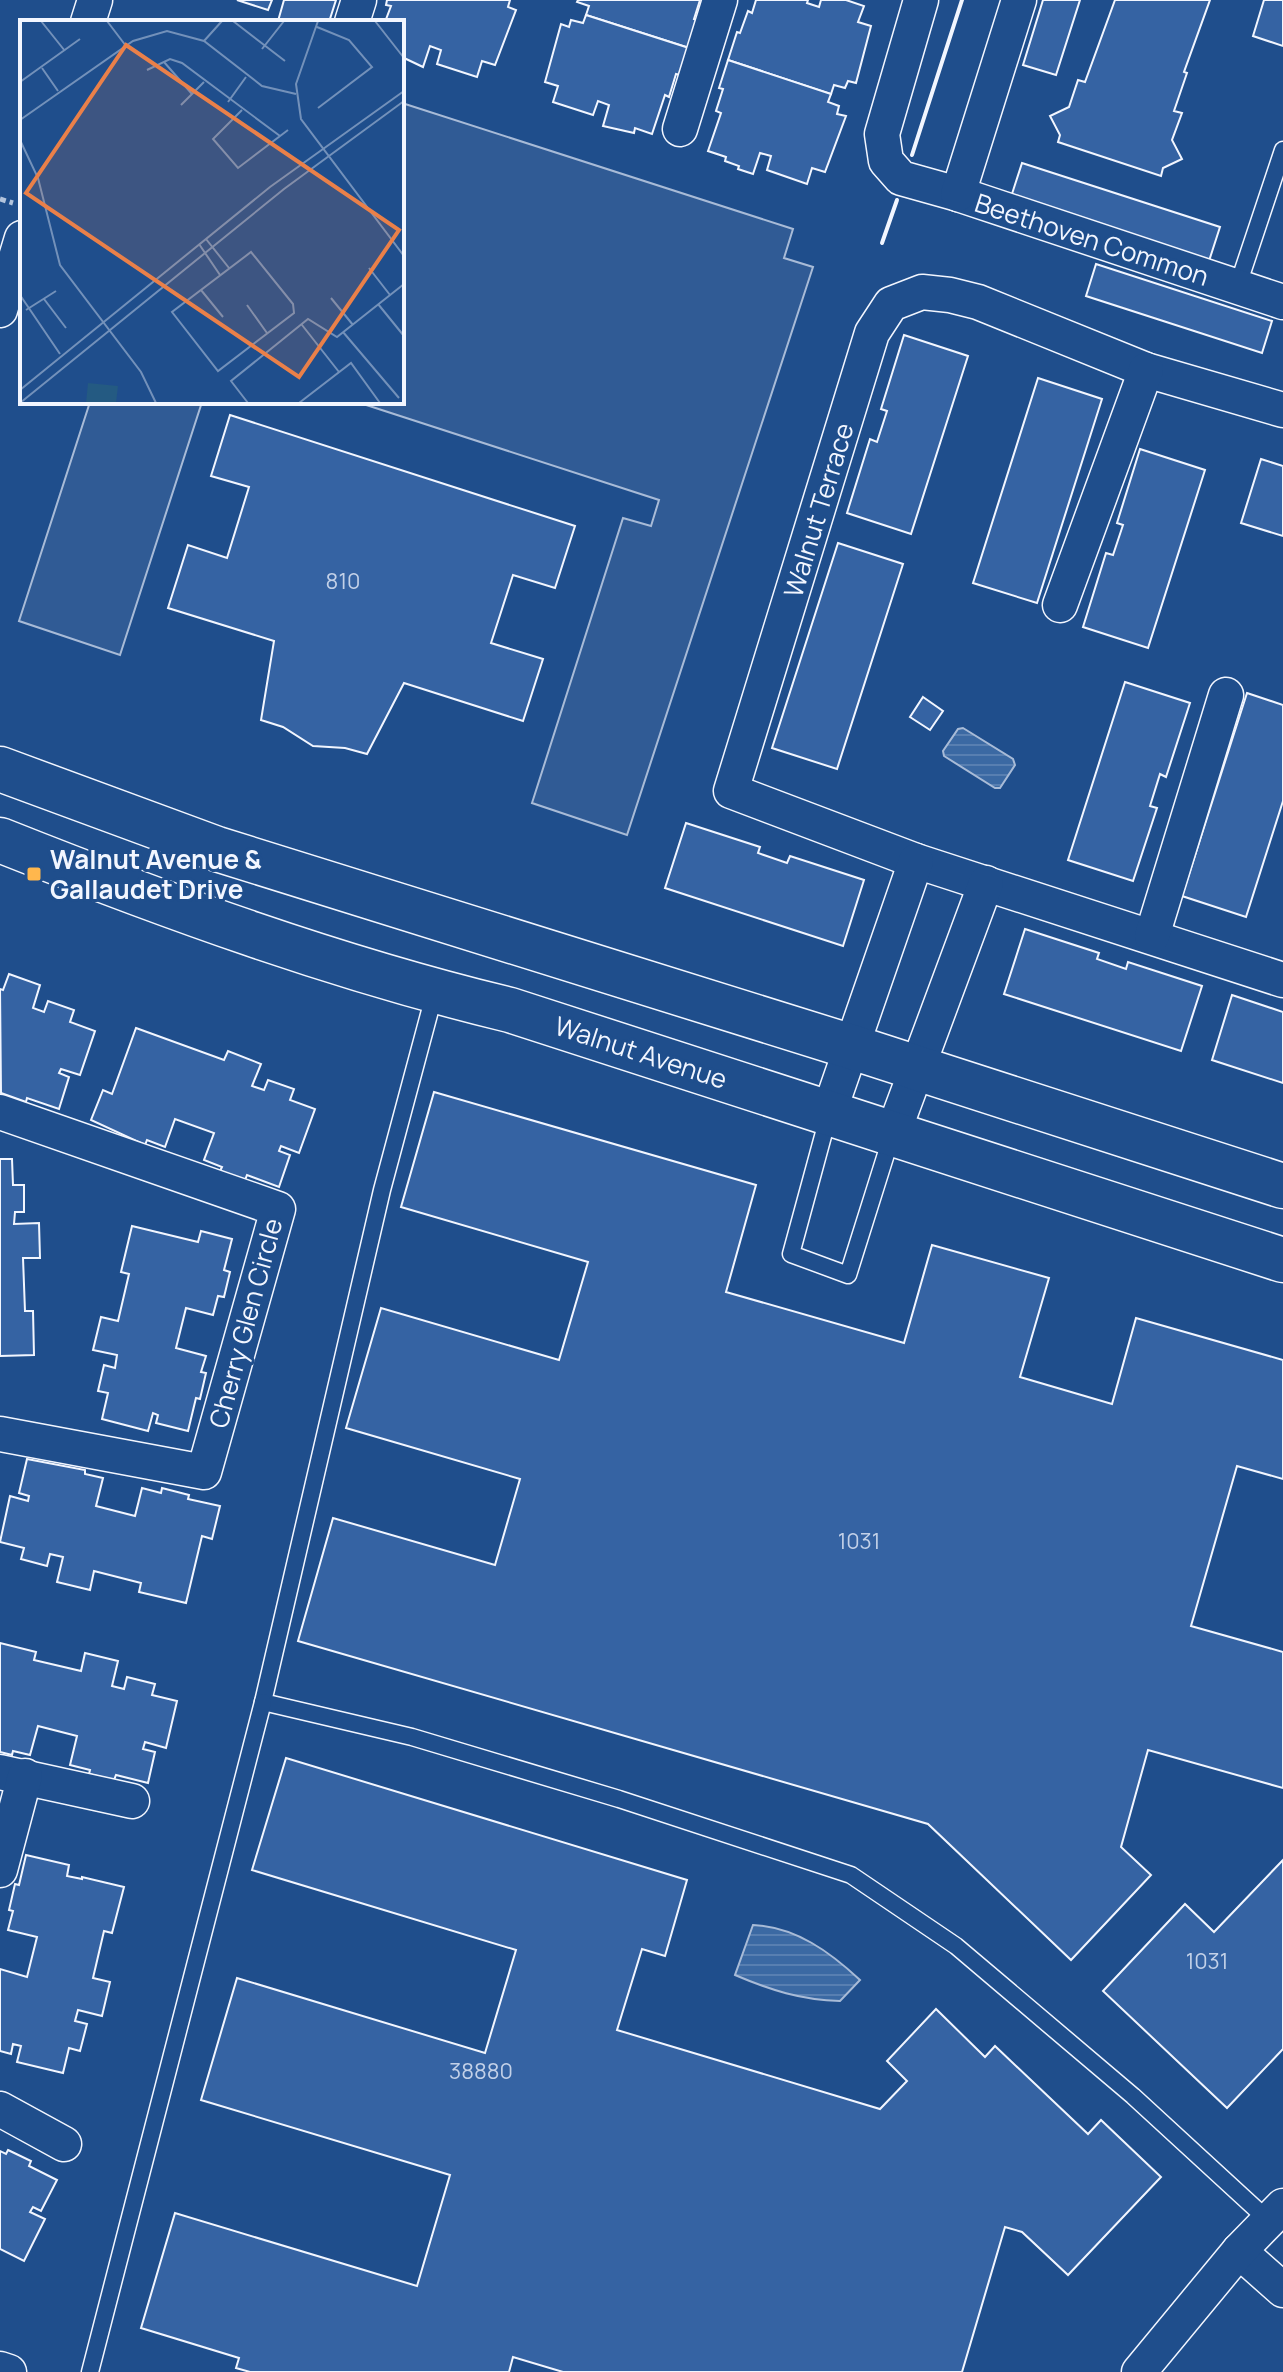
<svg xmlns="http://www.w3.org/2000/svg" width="1283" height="2372" font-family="Manrope,sans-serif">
	<defs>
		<pattern id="water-rules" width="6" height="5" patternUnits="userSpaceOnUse" patternTransform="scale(2)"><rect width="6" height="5" fill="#3b69a3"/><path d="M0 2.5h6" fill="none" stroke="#587fb1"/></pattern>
	</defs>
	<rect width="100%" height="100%" fill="#1f4e8c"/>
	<!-- parking -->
	<g fill="#305b95" stroke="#a8bbd7" stroke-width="2">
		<path d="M402,103L793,229L784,258L813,267L627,835L532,803L623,518L651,526L659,500L357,402H402Z"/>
		<path d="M90,402H202L120,655L19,621Z"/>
	</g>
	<!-- water -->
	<g fill="url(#water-rules)" stroke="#a8bbd7" stroke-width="2">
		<path d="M963,728L1013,759L1015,765L1000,788H995L944,756L943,751L958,729Z"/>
		<path d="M753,1925C796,1927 830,1952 860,1980L840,2001C801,2000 770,1990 735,1975Z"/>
	</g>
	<!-- building -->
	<g fill="#3563a3" stroke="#f2f6ff" stroke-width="2">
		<path d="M237,0H272L268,10Z"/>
		<path d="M284,0H336L329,22H281L278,21Z"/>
		<path d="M387,0H510L508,7L516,10L495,65L482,61L477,77L437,64L441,50L430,46L423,67L402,57V22H385L391,6L386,5Z"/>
		<path d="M578,0H700L694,19L697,20L689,48L586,15L589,6L577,2Z"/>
		<path d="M756,0H808L807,3L819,7L821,0H846L864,6L858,22L871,26L856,83L848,81L845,88L834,85L831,94L728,60L737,32L740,33L748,11L752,13Z"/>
		<path d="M1043,0H1080L1056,75L1023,65Z"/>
		<path d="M1115,0H1210L1184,72L1187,73L1174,111L1182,113L1172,140L1182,159L1163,168L1161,176L1058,142L1060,135L1050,116L1069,107L1078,80L1085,82Z"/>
		<path d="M1264,0H1283V46L1253,36Z"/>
		<path d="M586,15L689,48L680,75L676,74L669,97L665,95L652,134L635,128L634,133L603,126L609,105L598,101L593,115L553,102L558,86L545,82L561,24L569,27L571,20L583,23Z"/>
		<path d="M728,60L831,94L828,102L839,106L837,114L846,116L825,172L812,168L807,184L767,170L771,156L760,153L753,174L738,169L739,166L725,161L726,157L708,151L721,113L716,111L723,89L719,88Z"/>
		<path d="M1022,163L1220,227L1209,261L1011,197Z"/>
		<path d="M1096,264L1272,321L1262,353L1086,296Z"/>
		<path d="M904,335L968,356L911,534L847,513L870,439L877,442L887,411L881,409Z"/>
		<path d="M1038,378L1102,399L1037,603L973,583Z"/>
		<path d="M230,415L575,526L555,588L513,575L491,643L543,659L523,721L404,683L367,754L345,748L313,746L283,727L261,720L274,641L168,608L188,545L227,558L249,487L211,476Z"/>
		<path d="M1140,449L1205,470L1148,648L1083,627L1106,553L1113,555L1123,525L1117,523Z"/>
		<path d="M1261,459L1283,466V536L1241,523Z"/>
		<path d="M838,543L903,564L837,769L772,748Z"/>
		<path d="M1125,682L1190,703L1166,777L1160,774L1150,806L1157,808L1133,881L1068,860Z"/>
		<path d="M1247,693L1283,705V801L1246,917L1182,896Z"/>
		<path d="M923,697L943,711L930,730L910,717Z"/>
		<path d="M686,823L760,847L758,853L787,863L790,856L864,880L843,946L665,888Z"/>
		<path d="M1025,929L1099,953L1097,959L1126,969L1128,962L1202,986L1181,1051L1004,994Z"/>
		<path d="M9,974L40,985L33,1008L44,1012L48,1001L74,1010L70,1022L95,1031L80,1075L61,1069L59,1073L69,1077L59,1109L27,1098L26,1102L1,1093L0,989L3,990Z"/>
		<path d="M1232,995L1283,1012V1083L1212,1060Z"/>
		<path d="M136,1028L224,1060L228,1051L261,1064L252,1086L264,1090L268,1080L294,1089L290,1100L315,1109L299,1153L281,1146L279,1151L290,1155L279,1187L247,1175L245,1180L220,1171L222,1167L204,1160L214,1133L175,1119L165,1147L147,1140L145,1145L91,1120L103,1090L112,1094Z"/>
		<path d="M434,1092L756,1185L726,1292L904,1343L932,1245L1049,1278L1020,1377L1112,1404L1136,1318L1283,1360V1479L1237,1466L1191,1626L1283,1652V1788L1148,1750L1121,1847L1151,1875L1071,1960L928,1824L298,1641L333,1518L495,1565L520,1479L346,1428L381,1308L559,1360L588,1262L401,1207Z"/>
		<path d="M0,1159H12L13,1185H24V1212H15L14,1224L39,1223L40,1258H23L25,1311H33L34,1355L0,1356Z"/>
		<path d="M132,1226L198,1242L201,1231L232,1239L224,1270L230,1272L224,1297L218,1296L213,1315L186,1308L176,1348L206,1356L201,1372L206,1373L200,1399L196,1398L188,1431L156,1423L158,1415L153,1413L148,1431L102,1419L108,1393L98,1391L104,1365L115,1368L117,1355L93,1350L101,1317L118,1321L129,1274L121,1272Z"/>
		<path d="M27,1459L85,1470V1474L103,1478L96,1506L135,1516L142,1488L161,1493L162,1488L189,1495L188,1499L220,1506L212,1539L202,1536L186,1603L139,1592L141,1583L94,1571L90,1590L57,1582L63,1557L50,1554L47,1566L21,1559L24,1548L0,1542L10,1496L28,1501L29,1496L19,1493Z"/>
		<path d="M0,1643L36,1652L34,1660L81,1671L85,1653L118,1661L112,1686L124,1689L127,1677L155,1684L152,1695L177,1701L166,1748L145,1742L143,1749L155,1752L148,1783L116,1775L114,1780L89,1774L90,1770L70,1765L77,1736L38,1726L30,1755L13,1751L12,1755L0,1752Z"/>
		<path d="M286,1758L687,1880L665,1956L642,1949L617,2030L880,2109L907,2081L887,2061L936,2009L985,2057L995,2046L1088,2134L1101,2120L1161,2177L1068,2275L1022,2232L1005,2227L962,2372H563L513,2357L509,2372H250L236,2368L239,2358L141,2328L175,2213L417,2286L450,2175L201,2100L237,1978L485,2053L516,1950L252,1870Z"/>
		<path d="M26,1855L69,1865L67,1876L82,1879V1877L124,1887L112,1933L104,1931L93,1978L110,1982L102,2016L78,2010L75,2021L87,2024L80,2051L69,2048L63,2073L17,2062L21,2046L13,2044L11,2054L0,2051V1969L27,1977L37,1937L8,1930L13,1911L9,1910L15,1884L19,1885Z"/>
		<path d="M1283,1860V2049L1227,2108L1103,1991L1185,1904L1214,1932Z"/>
		<path d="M8,2150L31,2161L29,2166L57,2180L41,2211L33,2207L30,2212L45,2219L24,2261L0,2249V2151L6,2154Z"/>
	</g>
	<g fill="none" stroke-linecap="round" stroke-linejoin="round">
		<defs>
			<g id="service">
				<path d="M1237,288L1283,150"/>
				<path d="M435,992L382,1190L263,1702L412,1737L619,1799L851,1875L956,1946L1133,2096L1268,2220"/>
				<path d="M829,1114L791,1254L848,1275L892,1135"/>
				<path d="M90,2372L263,1702"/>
			</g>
			<g id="minor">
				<path d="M921,0L882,134L886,161L901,178L958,194L1283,302"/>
				<path d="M88,22L95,0"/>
				<path d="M352,22L359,0"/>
				<path d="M680,129L720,0"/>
				<path d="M958,194L1019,0"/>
				<path d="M0,310L22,238"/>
				<path d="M1283,410L1146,370L978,302L950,295L922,292L891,304L872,333L731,791L916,861L1283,980"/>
				<path d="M1060,605L1146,370"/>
				<path d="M1152,936L1226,695"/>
				<path d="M0,1112L278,1209L204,1472L0,1434"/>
				<path d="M829,1112L916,861"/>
				<path d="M893,1133L986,883"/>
				<path d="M0,1772L132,1801"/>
				<path d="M0,1870L25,1776"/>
				<path d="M0,2109L64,2144"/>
				<path d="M1239,2251L1283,2290"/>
				<path d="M0,2369L9,2372"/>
				<path d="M1139,2372L1239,2251L1283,2206"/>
			</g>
			<g id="secondary">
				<path d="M0,769L217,849L852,1047L1283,1186"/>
				<path d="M0,840C166,906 336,968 510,1010L1283,1260"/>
			</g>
		</defs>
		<!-- service casing -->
		<use href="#service" stroke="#f2f6ff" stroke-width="19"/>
		<!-- minor casing -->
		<use href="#minor" stroke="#f2f6ff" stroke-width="37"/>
		<!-- secondary casing -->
		<use href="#secondary" stroke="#f2f6ff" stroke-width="47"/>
		<!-- path -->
		<path stroke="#b3c4dc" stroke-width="5" stroke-dasharray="6 4" stroke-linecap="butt" d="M0,199L13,203"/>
		<!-- service -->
		<use href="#service" stroke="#1f4e8c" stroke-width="16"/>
		<!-- minor -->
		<use href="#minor" stroke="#1f4e8c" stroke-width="34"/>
		<!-- secondary -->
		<use href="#secondary" stroke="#1f4e8c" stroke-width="44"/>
		<!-- wall -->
		<g stroke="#f2f6ff" stroke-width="4">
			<path d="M912,155L962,0"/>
			<path d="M882,243L897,200"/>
		</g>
	</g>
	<!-- markers -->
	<rect fill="#ffb74d" stroke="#1f4e8c" stroke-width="3" x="26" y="866" width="16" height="16" rx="4"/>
	<g text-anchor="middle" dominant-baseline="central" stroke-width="6" stroke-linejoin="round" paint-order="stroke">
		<!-- number labels -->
		<g font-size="22" fill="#c3d1e8">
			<text x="343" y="581">810</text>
			<text x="859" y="1541">1031</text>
			<text x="1207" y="1961">1031</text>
			<text x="481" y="2071">38880</text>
		</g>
		<!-- street labels -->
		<g font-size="26" fill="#f2f6ff" stroke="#1f4e8c">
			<text transform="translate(1092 239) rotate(18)">Beethoven Common</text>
			<text transform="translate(818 510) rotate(-73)">Walnut Terrace</text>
			<text transform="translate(641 1052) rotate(18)">Walnut Avenue</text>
			<text transform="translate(245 1323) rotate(-75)">Cherry Glen Circle</text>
		</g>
		<!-- poi labels -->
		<g font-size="26" font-weight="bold" fill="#f2f6ff" stroke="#1f4e8c" text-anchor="start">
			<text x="50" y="859">Walnut Avenue &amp;<tspan x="50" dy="30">Gallaudet Drive</tspan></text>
		</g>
	</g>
	<!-- overview -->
	<g transform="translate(20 20)">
		<rect width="384" height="384" fill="#1f4e8c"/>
		<path d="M68,363L98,366L96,383H66Z" fill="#245a82"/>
		<path fill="none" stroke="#7391ba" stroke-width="2" d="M21,1L45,31M87,1L106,26M213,1L265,41M298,1L276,64L281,99L384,236M355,1L384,38M297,7L329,20L352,47L298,88M184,21L202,1M242,29L264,1M144,42L172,74M22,48L38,71M127,50L150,39L162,43L260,116M0,62L60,19M208,82L226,57M161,85L184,62M222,90L193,119L218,148L268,110M0,100L113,21L147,11L184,21L242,66L276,74M0,120L18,158L40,245L121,352L136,383M186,219L209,248M179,224L200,255M231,232L273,284L274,293L198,351L152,292ZM349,248L370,275M181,270L203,297M0,275L40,334M311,278L333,305M24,279L46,308M358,284L384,316M227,285L247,313M6,290L36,271M282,305L319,352M323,312L379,378M0,370L250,167L384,71M0,383L264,169L384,81M228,383L211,361L288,299L317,317L384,264M279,383L331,343L360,383"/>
		<path fill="#ea8049" fill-opacity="0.15" stroke="#ea8049" stroke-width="4" d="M106,25L379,210L279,357L6,173Z"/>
		<rect width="384" height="384" fill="none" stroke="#f2f6ff" stroke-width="4"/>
	</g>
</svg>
